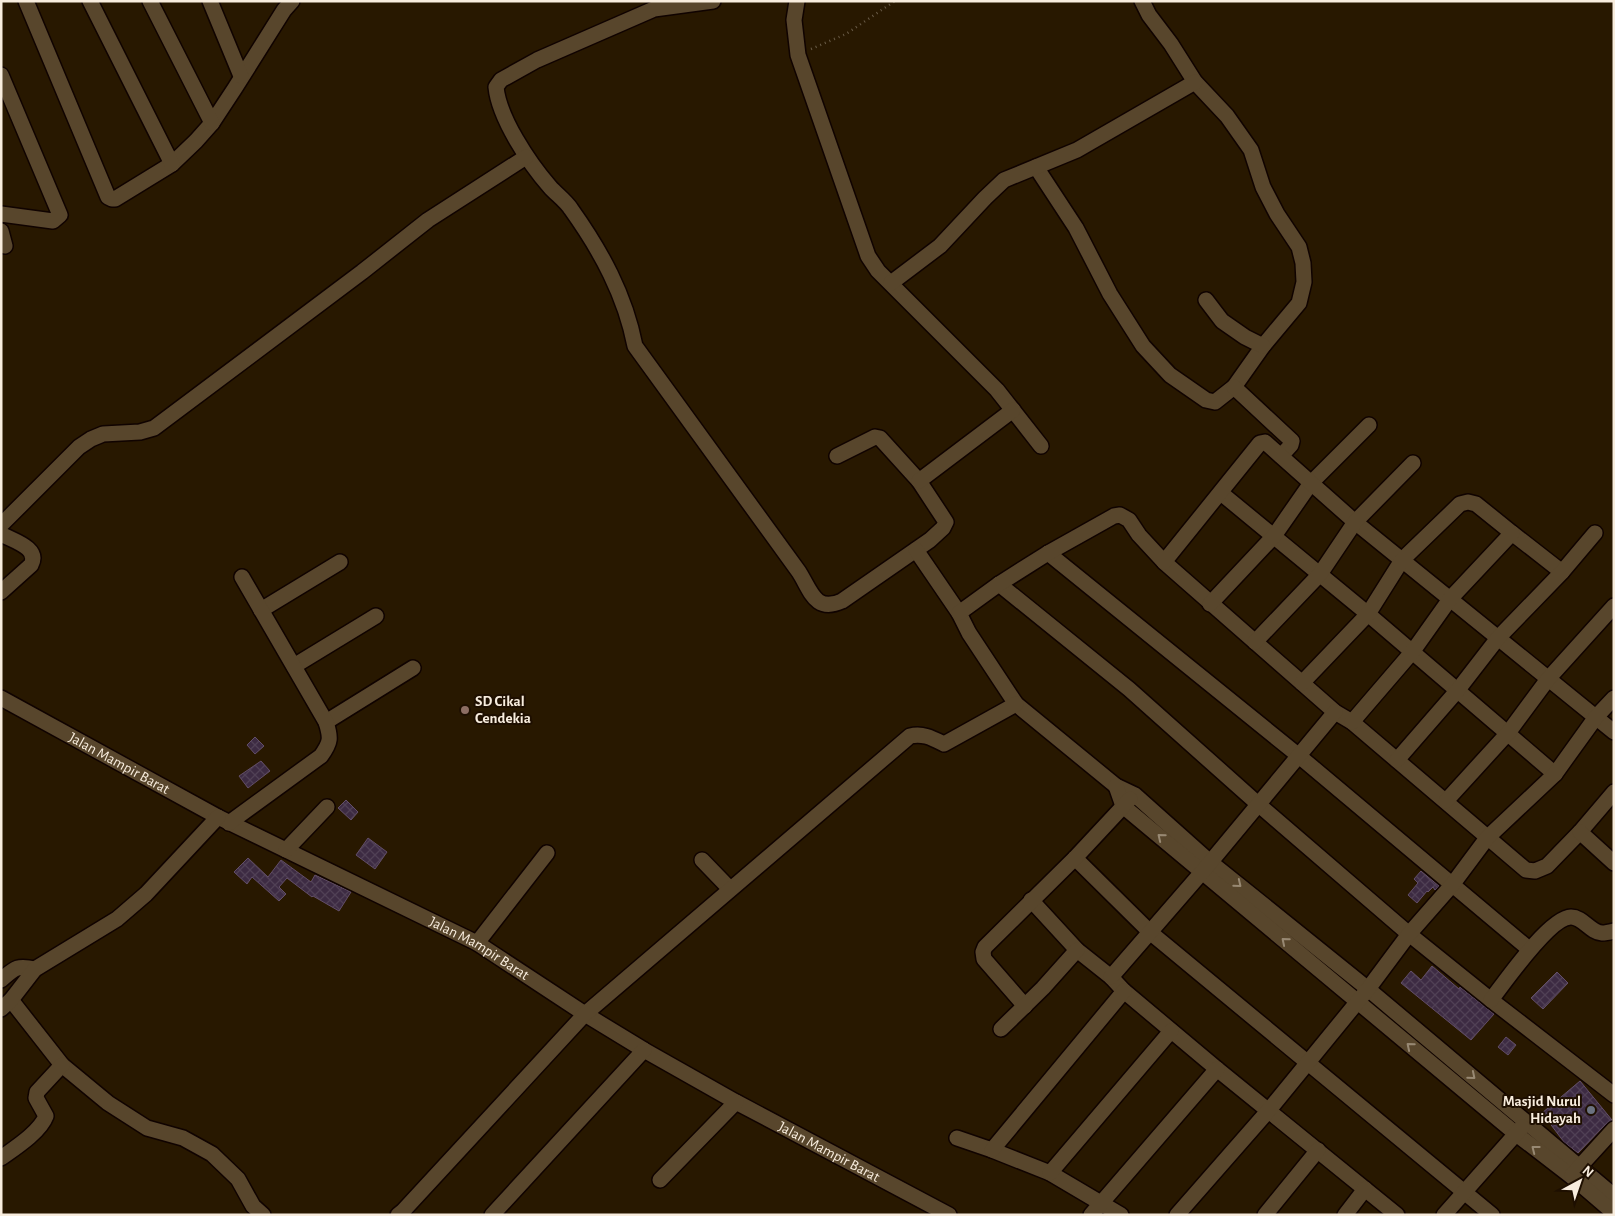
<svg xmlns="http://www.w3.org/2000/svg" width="1615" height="1216" font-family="'Alegreya Sans',sans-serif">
	<defs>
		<pattern id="building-cross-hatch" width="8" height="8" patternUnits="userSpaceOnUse" patternTransform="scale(1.25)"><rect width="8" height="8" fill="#3d2b43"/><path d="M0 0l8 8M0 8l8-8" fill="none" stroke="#504055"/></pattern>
	</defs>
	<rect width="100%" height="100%" fill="#281800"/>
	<!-- building -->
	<g fill="url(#building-cross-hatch)" stroke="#624e68">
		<path d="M255,737L264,746L255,754L247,745Z"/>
		<path d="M261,761L270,771L248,788L239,776Z"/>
		<path d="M346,800L358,812L351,820L338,808Z"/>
		<path d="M368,838L387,852L375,869L356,855Z"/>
		<path d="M248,858L268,877L281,860L311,882L315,875L351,892L339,911L313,896L312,897L287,878L279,887L286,894L279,901L252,877L247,884L234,872Z"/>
		<path d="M1421,871L1439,886L1435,890L1433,887L1428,892L1427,891L1417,903L1408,895L1418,883L1414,879Z"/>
		<path d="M1432,966L1459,989L1460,987L1494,1014L1471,1040L1401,983L1411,971L1421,980Z"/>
		<path d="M1557,972L1568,983L1543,1009L1531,998Z"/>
		<path d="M1506,1037L1516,1045L1508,1055L1498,1047Z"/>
		<path d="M1580,1081L1612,1120L1607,1123L1578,1153L1564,1142L1542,1113Z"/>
	</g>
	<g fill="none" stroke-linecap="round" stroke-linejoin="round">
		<defs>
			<g id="minor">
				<path d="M26,1L108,197L112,199H115L172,164L196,141L212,123L235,88L284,10L292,1"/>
				<path d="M90,1L172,164"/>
				<path d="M150,1L212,123"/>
				<path d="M210,1L241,76"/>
				<path d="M713,1L654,9L537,60L501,80L496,87C499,118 529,163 550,187C556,194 565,200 571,209C601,251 625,295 635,346L799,572C811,591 815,613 842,601L930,540L943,528L946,522L919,481L880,438L875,437L837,456"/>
				<path d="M797,1L794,20L798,55L868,256L878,271L997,390L1041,446"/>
				<path d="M1,75L60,215L53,221L1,214"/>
				<path d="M1036,167L1076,228L1110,294L1143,346L1170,375L1206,400L1215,402L1234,387L1263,346L1299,303L1304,282L1303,263L1299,247L1277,214L1263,187L1251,150L1227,116L1195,82L1171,44L1149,15L1142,1"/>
				<path d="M1,231L5,246"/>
				<path d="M891,283L940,246L985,198L1004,180L1077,150L1195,82"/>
				<path d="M1206,300L1222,321L1245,337L1263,346"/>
				<path d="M1234,387L1292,441L1291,445L1281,456"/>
				<path d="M919,481L1013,410"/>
				<path d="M1221,493L1368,614L1555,774"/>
				<path d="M1,525L79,447L91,439L103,434L140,432L154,428L362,272L428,220L526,157"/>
				<path d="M1512,533L1562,572"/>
				<path d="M1,534C14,541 40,548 31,565L1,592"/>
				<path d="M916,550L959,613L969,633L1016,704L1116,786L1135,795L1209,861L1368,989L1614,1196"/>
				<path d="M1048,553L1299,756L1529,949"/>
				<path d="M1164,562L1302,683L1335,712L1352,722L1526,870L1535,871L1547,866L1580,832L1614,792"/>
				<path d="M999,584L1129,689L1258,804L1409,934L1491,1000L1614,1095"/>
				<path d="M1210,604L1274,536L1311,483L1369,425"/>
				<path d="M261,610L340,562"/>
				<path d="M959,613L999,584L1048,553L1114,516L1120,515L1129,520L1139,535L1164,562L1260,443L1265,442L1355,522L1614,732"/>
				<path d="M1255,642L1320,574L1355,522L1413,463"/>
				<path d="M294,666L376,616"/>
				<path d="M1302,683L1368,614L1402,560L1460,504L1468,502L1476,504L1512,533L1450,599L1413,651L1352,722"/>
				<path id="s1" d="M1,698L218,817L477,943L585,1014L644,1050L736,1102L949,1215"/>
				<path d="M326,722L413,668"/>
				<path d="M1397,760L1457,691L1498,638L1562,572L1595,533"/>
				<path d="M1116,786L1123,806L1515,1133L1571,1176L1614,1213"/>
				<path d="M1446,801L1508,733L1548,679L1614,606"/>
				<path d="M229,823L321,756C331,742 331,738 326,722L242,577"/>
				<path d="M1580,832L1614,863"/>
				<path d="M286,850L327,807"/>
				<path d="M1075,858L1151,933L1492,1215"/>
				<path d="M702,860L730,889"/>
				<path d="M1031,900L1077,950L1111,977L1124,991L1217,1069L1397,1215"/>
				<path d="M477,943L547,853"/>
				<path d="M1111,977L1203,871L1335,712"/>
				<path d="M1,980C15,968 17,965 35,969"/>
				<path d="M11,1000L62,1065L108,1103L147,1128L183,1138L212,1154L238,1179L253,1206L263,1215"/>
				<path d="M1491,1000C1504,983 1550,917 1571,917C1583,917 1590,932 1602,933C1606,933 1610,932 1614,931"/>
				<path d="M1025,1006L984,959L983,952L985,947L1075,858L1130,799"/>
				<path d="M1,1009L11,1000L35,969L117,919L146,894L218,817"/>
				<path d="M1001,1029L1043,988L1077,950"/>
				<path d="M957,1138L992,1150L1050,1173L1121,1215"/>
				<path d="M992,1150L1124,991"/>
				<path d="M1,1158C15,1148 40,1132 46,1116L36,1098L37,1092L62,1065"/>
				<path d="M1050,1173L1171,1031"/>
				<path d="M1572,1175L1614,1129"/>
				<path d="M660,1180L736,1102"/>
				<path d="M398,1215L403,1211L585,1014L910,736C923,733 932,738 944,744L1016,704"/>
				<path d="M492,1215L644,1050"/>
				<path d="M1091,1215L1217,1069"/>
				<path d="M1177,1215L1269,1110L1368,989L1409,934L1452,885L1487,838L1555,774L1596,717L1614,698"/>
				<path d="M1265,1215L1318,1150"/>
				<path d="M1345,1215L1365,1189"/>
				<path d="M1444,1215L1522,1127"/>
			</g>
		</defs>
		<!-- minor casing -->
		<use href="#minor" stroke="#100300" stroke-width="18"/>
		<!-- path -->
		<path stroke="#695b46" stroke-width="2.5" stroke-dasharray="1 4" stroke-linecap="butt" d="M811,49L846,34L895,1"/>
		<!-- minor -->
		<use href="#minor" stroke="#58462c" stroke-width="15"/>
	</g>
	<!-- one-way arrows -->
	<defs><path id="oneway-chevron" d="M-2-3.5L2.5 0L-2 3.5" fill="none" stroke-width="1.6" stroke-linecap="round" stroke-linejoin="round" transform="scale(1.25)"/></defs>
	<g stroke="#988973">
		<use href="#oneway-chevron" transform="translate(1161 837) rotate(-141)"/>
		<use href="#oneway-chevron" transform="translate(1238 884) rotate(39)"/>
		<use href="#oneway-chevron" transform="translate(1285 941) rotate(-140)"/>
		<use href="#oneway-chevron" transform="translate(1410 1046) rotate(-140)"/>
		<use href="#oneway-chevron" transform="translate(1472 1076) rotate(40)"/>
		<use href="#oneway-chevron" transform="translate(1535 1149) rotate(-142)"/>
	</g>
	<!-- markers -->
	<circle fill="#8d6e63" stroke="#1e0f00" stroke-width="2" cx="465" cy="710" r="5"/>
	<circle fill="#6b7280" stroke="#1e0f00" stroke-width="2" cx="1591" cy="1110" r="5"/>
	<g text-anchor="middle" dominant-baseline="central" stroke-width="4" stroke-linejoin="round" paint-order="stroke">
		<!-- poi labels -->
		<g font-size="15" font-weight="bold" fill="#f8edde" stroke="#1e0f00" text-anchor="start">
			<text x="475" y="701">SD Cikal<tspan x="475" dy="17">Cendekia</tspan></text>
			<text x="1581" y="1101" text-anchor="end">Masjid Nurul<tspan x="1581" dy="17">Hidayah</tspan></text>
		</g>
		<!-- street labels -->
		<g font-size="15" fill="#f8edde" stroke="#1e0f00">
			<text stroke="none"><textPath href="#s1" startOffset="135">Jalan Mampir Barat</textPath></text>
			<text stroke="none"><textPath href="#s1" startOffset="540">Jalan Mampir Barat</textPath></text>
			<text stroke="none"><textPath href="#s1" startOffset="945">Jalan Mampir Barat</textPath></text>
		</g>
	</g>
	<!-- border -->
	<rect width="1615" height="1216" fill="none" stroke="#f8edde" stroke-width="5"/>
	<!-- north arrow -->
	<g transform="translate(1580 1181) rotate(40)" stroke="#1e0f00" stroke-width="4" paint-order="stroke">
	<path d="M0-4L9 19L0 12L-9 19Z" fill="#f8edde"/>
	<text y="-8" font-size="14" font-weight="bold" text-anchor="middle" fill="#f8edde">N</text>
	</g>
</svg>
